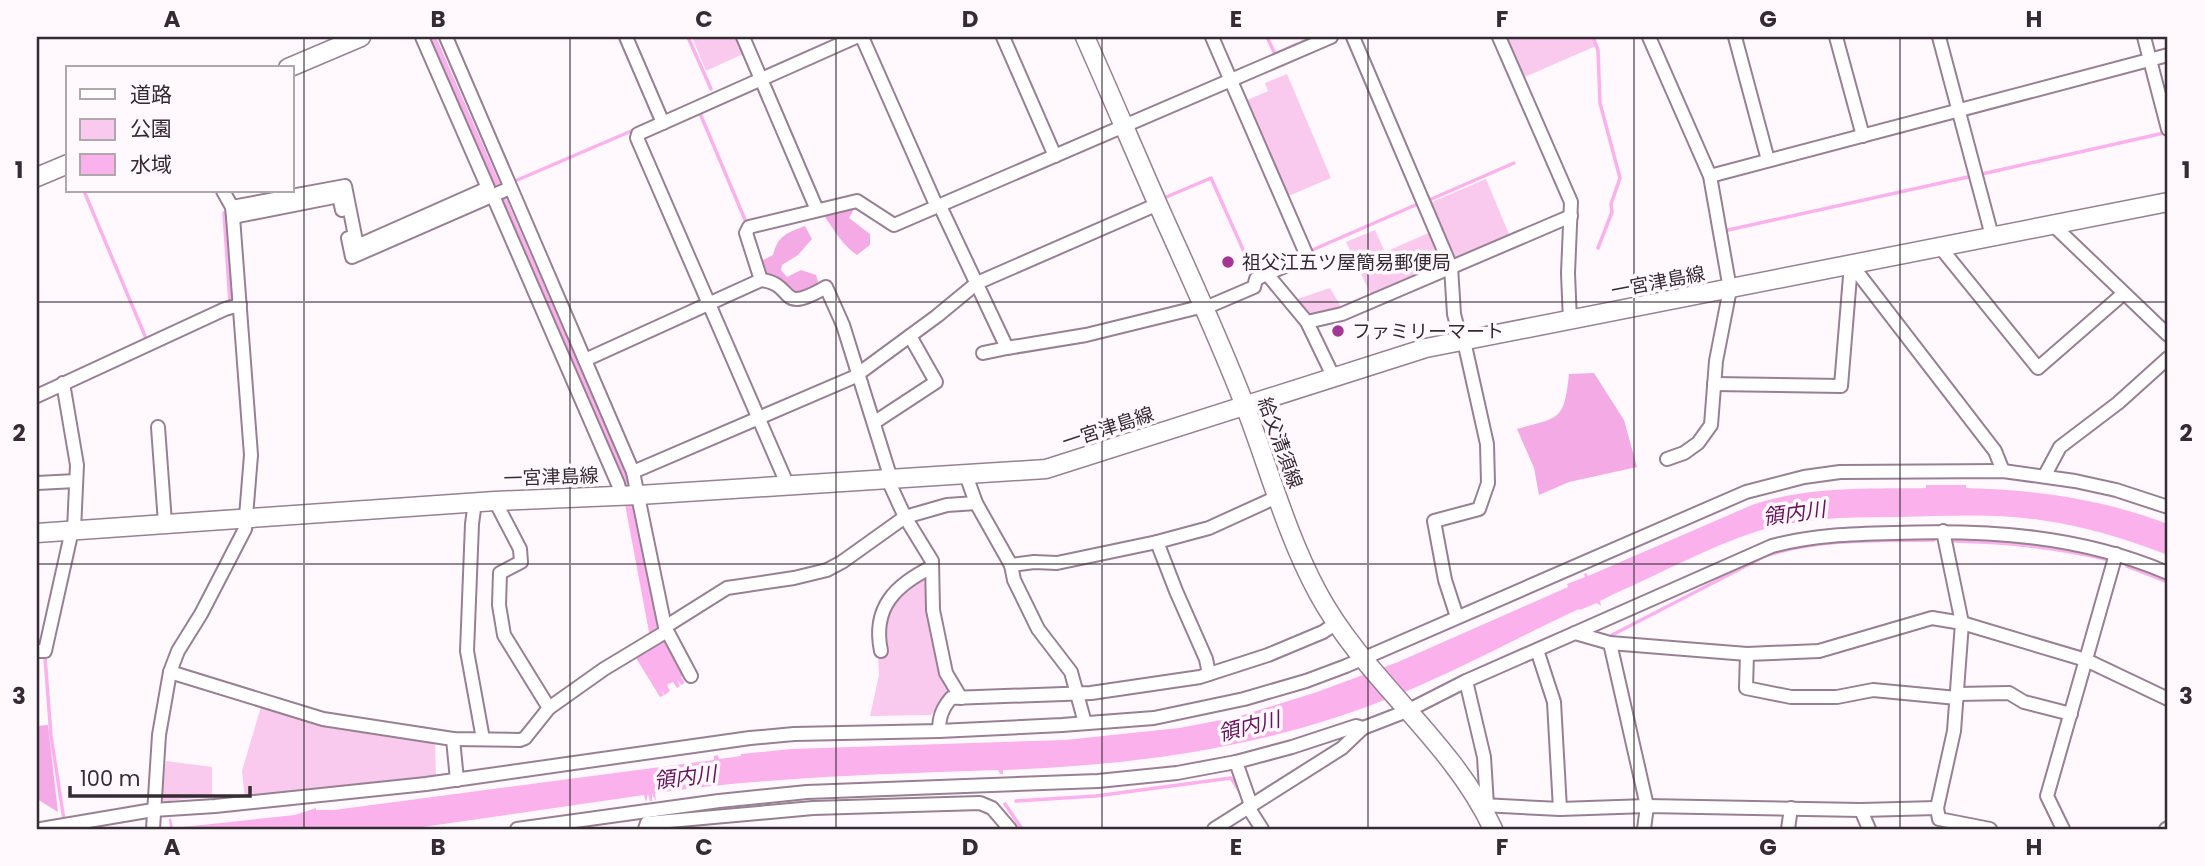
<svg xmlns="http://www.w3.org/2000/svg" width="2205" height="866" font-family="Poppins,'Noto Sans JP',sans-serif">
	<rect width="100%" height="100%" fill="#fff9fd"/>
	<!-- green -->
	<g fill="#f9c9ee">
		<path d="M692,37H738L745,53L706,71Z"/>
		<path d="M1504,37H1592L1596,46L1522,78Z"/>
		<path d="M1287,74L1331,178L1286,197L1245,101L1268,91L1265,83Z"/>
		<path d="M1486,179L1511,239L1454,263L1427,204Z"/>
		<path d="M1375,230L1385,252L1433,231L1446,265L1372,297L1346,242Z"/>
		<path d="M1330,288L1343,310L1307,319L1292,301Z"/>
		<path d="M922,577L929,582L943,678L951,693L931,715L870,716L879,675L878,654L881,637L892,600Z"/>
		<path d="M262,703L435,738L436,780L245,800L242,771Z"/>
		<path d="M166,761L212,767V796L161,802Z"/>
	</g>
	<!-- forest -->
	<g fill="#f4abe5">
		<path d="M852,205L853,211L849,218L870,234V245L857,255C842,245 835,231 825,217L828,213Z"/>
		<path d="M805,226L812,239L798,255L782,265L781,270L787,277L801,270L816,275L818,281L816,288L800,297L766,277L761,261L773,255C778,235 787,233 805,226Z"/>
		<path d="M1594,373L1624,420L1637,467L1569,482L1539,495L1534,468L1517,429C1560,417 1564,421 1569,374Z"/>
		<path d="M48,725L58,812L37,799V726Z"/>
	</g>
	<!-- water -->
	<g fill="#fbb2ec">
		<path d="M430,37H436L628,478L658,626L684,675L681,677L685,683L681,685L677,679L680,686L677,688L673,682L667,685L670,691L665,695L660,689L664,695L660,697L636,658V655L650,647L649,632L621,483Z"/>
		<path d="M1926,485H1966V488C2038,490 2101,499 2168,524V555C2127,539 2084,526 2040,520C1995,513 1946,516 1901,517C1853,517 1804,517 1758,531C1710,546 1662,573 1616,593L1600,601L1601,606L1597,603L1580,610L1579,609C1518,637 1459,670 1397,695C1271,747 1138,765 1003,770V774H1000L998,770C884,774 769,777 655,793L656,801L652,794V801H650L648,794L646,802L644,795L409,829H164L170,828L169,819L171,818L173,828L295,815L316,808V810H334L714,760V756L718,755L719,759L741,756V754L791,749L1065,740L1179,728L1237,717L1317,692L1398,662L1568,587L1567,584L1585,577L1584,574L1586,573L1588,576L1752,505C1807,486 1868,489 1926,488Z"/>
	</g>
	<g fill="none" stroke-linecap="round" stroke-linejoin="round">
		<!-- stream -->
		<g stroke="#fbb2ec" stroke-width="3.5">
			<path d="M688,37L711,89"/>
			<path d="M1267,37L1275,54L1297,44"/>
			<path d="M1593,37L1598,50L1600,103L1620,178L1611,204L1612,212L1598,248"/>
			<path d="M1302,42L1314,37"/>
			<path d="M699,111L746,222"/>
			<path d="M1982,174L2164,133"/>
			<path d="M515,181L636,129"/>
			<path d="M84,191L145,336"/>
			<path d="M1164,198L1211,178L1254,274"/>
			<path d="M1427,201L1514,163"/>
			<path d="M227,212L224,213L230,303"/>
			<path d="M1728,230L1968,177"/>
			<path d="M1310,251L1420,203"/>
			<path d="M1954,541C2006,542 2055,547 2105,559"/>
			<path d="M2127,566L2168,582"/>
			<path d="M1612,635L1765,556C1820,538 1877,541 1934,540"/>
			<path d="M45,657L51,736L64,820"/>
			<path d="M1016,801L1096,796L1231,778L1241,793"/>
			<path d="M1005,804L1022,829"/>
			<path d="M1871,818L1876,829"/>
		</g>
		<defs>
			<g id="street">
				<path d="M446,37L633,472L665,627L691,676"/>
				<path d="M626,37L663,123"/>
				<path d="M743,37L817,210"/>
				<path d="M862,37L937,207"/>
				<path d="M1003,37L1055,156"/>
				<path d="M1353,37L1451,267L1454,314L1461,341"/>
				<path d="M1499,37L1571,202L1568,273L1570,321"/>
				<path d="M1649,37L1710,176L1730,289L1716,361L1711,425L1698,443L1684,453L1667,459"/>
				<path d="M1735,37L1768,160"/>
				<path d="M1836,37L1863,136"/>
				<path d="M1939,37L1992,236"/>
				<path d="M2144,37L2168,129"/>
				<path d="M1710,176L2168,55"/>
				<path d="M493,196L618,484L621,496"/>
				<path d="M940,206L1007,348L1086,335L1204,306"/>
				<path d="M232,207L345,186L357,246L488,188L422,37"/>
				<path d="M233,217L339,196L342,210"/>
				<path d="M2053,225L2168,335"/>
				<path d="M348,238L352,257L510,188"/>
				<path d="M1940,247L2038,368L2123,294"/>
				<path d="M1851,264L1995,451L2003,471"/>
				<path d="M1267,274L1307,322L1334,378"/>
				<path d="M761,280C797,284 776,316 826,287L843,325L891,479"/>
				<path d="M1205,308L1254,287L1256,279L1307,256L1212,37"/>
				<path d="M1307,322L1342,314L1571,216"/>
				<path d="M983,353L1007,348"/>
				<path d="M585,360L761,280L746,233L749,227L857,201L894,225L1331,37"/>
				<path d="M63,383L77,465L74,530"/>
				<path d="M1714,384L1841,386L1851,264"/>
				<path d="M37,396L225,309L240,305"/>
				<path d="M875,422L936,382L910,336"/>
				<path d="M158,427L165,523"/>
				<path d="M633,472L854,377L937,316L977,283L1158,204"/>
				<path d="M966,475L976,503L1011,565L1034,562L1057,563L1157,542L1209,528L1277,497"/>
				<path d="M2045,475L2060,447L2118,403L2168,358"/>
				<path d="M37,483L76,481"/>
				<path d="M788,486L637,138L638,134L856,37"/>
				<path d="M495,501L520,549L521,562L500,573L499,605L504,635L549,708"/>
				<path d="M475,502L472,524L467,651L483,739"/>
				<path d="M1157,542L1176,591L1206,659L1209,674"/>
				<path d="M1011,565L1014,580L1038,629L1071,672L1085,723"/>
				<path d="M1457,617L1445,580L1434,521L1479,509L1488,483L1487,444L1464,341"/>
				<path d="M665,627L727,588L794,578L827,570L842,562L905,517L888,480"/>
				<path d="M1575,633L1772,546C1813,535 1852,534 1894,533C1990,530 2079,535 2168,573"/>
				<path d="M1610,643L1647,806L1644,829"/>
				<path d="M1537,650L1554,702L1560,809"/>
				<path d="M37,651H45L72,530"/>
				<path d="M881,651C872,608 895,585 932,567"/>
				<path d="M1747,654L1746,688L1791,697H1837L1873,690L1957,698"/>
				<path d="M170,672L323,719L453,739L520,740L525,738L549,708L604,669L667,631"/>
				<path d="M1466,681L1484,757L1487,805"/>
				<path d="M1957,694L2009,693L2024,702L2071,714"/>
				<path d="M961,698L946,673L933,610L932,561L905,517L947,505L976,503"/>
				<path d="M939,731C939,717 942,709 951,698L1091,693L1200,677L1268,655L1323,632L1335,624"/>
				<path d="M453,739L457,780"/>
				<path d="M1236,762L1251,805"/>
				<path d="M1482,805L1560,809L1647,806L1861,810L1937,808L1939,819L1990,829"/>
				<path d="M1248,807L1262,829"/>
				<path d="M1937,808L1954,731L1962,623L1943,531"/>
				<path d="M1861,810L1869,829"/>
				<path d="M41,829L153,810L215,806L426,784L750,738L794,734L939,731L1062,725L1154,718L1244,699L1306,681L1346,666L1746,492L1804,477L1840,472L2003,471L2075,481L2116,490L2168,507"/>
				<path d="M153,829L159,735L170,672L178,651L201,614L245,529L251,455L233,217L232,207L223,191"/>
				<path d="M517,829L719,801L807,792L1098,781L1177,773L1236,762L1292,747L1356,726L1363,728L1407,711L1466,681L1575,633L1610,643L1747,654L1819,651L1932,618L1962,623L2086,660L2168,699"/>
				<path d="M645,829L647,823L813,808L980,803L992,808L1010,829"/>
				<path d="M1214,829L1342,748L1363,728"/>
				<path d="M1788,829L1791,808"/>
				<path d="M2063,829L2047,796L2116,554"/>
				<path d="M2166,829L2168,828"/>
			</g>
			<g id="secondary">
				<path d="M1085,37C1110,93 1134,150 1159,207C1188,272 1219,338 1245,406C1269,468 1286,534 1318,593C1365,680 1451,739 1493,829"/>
				<path d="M288,68L361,37"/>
				<path d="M37,177L68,164"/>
				<path d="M37,533L495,501L639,495L1046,469L1426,348L2168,202"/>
			</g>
		</defs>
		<!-- street casing -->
		<use href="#street" stroke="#978092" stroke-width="16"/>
		<!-- secondary casing -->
		<use href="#secondary" stroke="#978092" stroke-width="21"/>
		<!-- street -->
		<use href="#street" stroke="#fff" stroke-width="12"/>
		<!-- secondary -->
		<use href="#secondary" stroke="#fff" stroke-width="18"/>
	</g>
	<!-- grid -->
	<path fill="none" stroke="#352b33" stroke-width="2" stroke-opacity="0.55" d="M304,37V829M570,37V829M836,37V829M1102,37V829M1368,37V829M1634,37V829M1900,37V829M37,302H2168M37,564H2168"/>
	<!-- markers -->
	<g fill="#a43694" stroke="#fff9fd" stroke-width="2.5">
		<circle cx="1228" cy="262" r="7"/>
		<circle cx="1338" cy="331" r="7"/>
	</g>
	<g text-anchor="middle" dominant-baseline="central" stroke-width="7" stroke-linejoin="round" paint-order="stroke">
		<!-- poi labels -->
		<g font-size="19" fill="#352b33" stroke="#fff9fd" text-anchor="start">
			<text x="1242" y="262">祖父江五ツ屋簡易郵便局</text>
			<text x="1352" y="331">ファミリーマート</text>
		</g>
		<!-- street labels -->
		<g font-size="19" fill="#352b33" stroke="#fff9fd">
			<text transform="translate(1658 282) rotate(-11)">一宮津島線</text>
			<text transform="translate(1108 428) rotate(-18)">一宮津島線</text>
			<text transform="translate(1280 443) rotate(70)">給父清須線</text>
			<text transform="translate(551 477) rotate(-2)">一宮津島線</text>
		</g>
		<!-- water labels -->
		<g font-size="21" font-style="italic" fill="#68145d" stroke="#fff9fd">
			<text transform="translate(1794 513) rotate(-8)">領内川</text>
			<text transform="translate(1249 726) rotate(-14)">領内川</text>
			<text transform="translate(685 777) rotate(-7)">領内川</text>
		</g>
	</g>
	<!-- border -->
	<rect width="2205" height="866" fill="none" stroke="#fff9fd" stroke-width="77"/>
	<!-- legend -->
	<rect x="66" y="66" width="228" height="126" fill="#fff9fd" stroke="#aea7ac" stroke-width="2"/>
	<rect x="80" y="89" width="35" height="10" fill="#ffffff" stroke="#aea7ac" stroke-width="2"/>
	<text x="130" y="102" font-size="21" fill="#352b33">道路</text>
	<rect x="80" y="119" width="35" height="21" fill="#f9c9ee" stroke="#aea7ac" stroke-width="2"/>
	<text x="130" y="136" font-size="21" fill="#352b33">公園</text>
	<rect x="80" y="154" width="35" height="21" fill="#fbb2ec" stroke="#aea7ac" stroke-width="2"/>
	<text x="130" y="172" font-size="21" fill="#352b33">水域</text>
	<!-- scale -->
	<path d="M70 786v10h180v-10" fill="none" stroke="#352b33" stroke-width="3.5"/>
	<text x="80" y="786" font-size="21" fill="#352b33" stroke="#fff9fd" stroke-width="5" paint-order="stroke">100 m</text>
	<rect x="38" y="38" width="2128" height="790" fill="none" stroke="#352b33" stroke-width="2.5"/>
	<g font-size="23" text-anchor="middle" font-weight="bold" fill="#352b33">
		<text x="172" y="27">A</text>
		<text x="438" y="27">B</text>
		<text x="704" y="27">C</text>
		<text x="970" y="27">D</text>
		<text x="1236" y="27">E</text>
		<text x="1502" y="27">F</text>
		<text x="1768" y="27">G</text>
		<text x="2034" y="27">H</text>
		<text x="19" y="178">1</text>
		<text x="2186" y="178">1</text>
		<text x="19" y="441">2</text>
		<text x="2186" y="441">2</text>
		<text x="19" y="704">3</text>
		<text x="2186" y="704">3</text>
		<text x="172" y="855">A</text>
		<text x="438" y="855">B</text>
		<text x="704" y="855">C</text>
		<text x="970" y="855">D</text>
		<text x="1236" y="855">E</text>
		<text x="1502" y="855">F</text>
		<text x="1768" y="855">G</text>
		<text x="2034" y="855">H</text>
	</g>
</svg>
